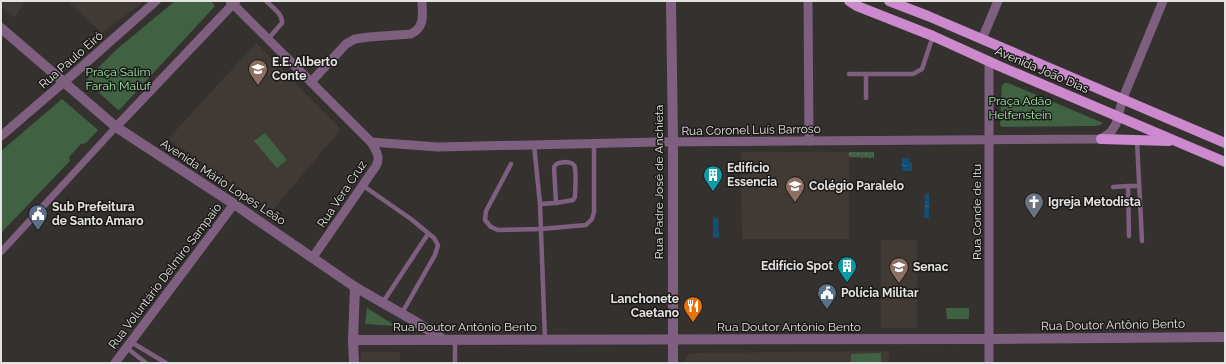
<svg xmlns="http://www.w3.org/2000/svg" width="1226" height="364" font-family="Raleway,sans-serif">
	<defs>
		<pattern id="grass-dots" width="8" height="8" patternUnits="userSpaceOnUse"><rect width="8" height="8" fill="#406243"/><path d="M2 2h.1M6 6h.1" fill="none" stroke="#5b785e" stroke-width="1.8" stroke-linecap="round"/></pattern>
		<pattern id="water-ripples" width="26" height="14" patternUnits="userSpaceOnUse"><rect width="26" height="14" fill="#164e72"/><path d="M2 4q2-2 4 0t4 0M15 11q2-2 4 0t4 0" fill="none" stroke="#386786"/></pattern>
	</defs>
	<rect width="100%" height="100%" fill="#34312f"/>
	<!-- built -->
	<g fill="#413933">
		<path d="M1,1H27L14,18L1,7Z"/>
		<path d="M67,1H145L102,33Z"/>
		<path d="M256,43L341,129L272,211L168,139Z"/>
		<path d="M741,152H849V239H742Z"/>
		<rect x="881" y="240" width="36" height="88"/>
		<path d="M889,351V363H686V358L688,355L691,353Z"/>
		<rect x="361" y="352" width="39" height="11"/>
	</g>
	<!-- grass -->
	<path fill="url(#grass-dots)" d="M849,152H874V158L849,157Z"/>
	<!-- park -->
	<g fill="#406243">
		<path d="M175,1H211L215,6L123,106L119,110H118L86,81L87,79L117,49Z"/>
		<path d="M1005,83H1008L1103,123L1100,125L1095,126L1002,127L1000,125L1002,85Z"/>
		<path d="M62,99L98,130L86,143L81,144L69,157L70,161L1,233V151Z"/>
		<path d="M265,133L287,160L277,168L254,141Z"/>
		<path d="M367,308L396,326L365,324Z"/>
		<path d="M946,308H969V319H947Z"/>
		<path d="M881,353V363H851V354Z"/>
	</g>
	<!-- water -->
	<g fill="url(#water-ripples)">
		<path d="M902,158H909V162H912V171H902Z"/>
		<path d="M925,194H929V218H924Z"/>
		<path d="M718,217L719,238H713V218Z"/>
	</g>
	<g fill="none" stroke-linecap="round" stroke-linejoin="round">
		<!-- service -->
		<g stroke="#7f5f80" stroke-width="4.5">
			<path d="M266,1C272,7 283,14 282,23L268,39"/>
			<path d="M849,74H913L922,69L933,36"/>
			<path d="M866,98V74"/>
			<path d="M1137,141L1142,241"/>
			<path d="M534,145L540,204L545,340"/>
			<path d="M511,164L486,211L485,220L491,227L498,230L541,229L586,225L592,219L594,212V144"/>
			<path d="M362,185L411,219L434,238L438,245L435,255L402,313"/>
			<path d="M1113,187L1128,186"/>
			<path d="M540,204L556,203L573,200L575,197C575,190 577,170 574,165C571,162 568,162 565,162C560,163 557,162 554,167L556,203"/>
			<path d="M1129,236L1128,186H1139"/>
			<path d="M383,302L428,234"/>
			<path d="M455,340V363"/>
			<path d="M131,342L166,363"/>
			<path d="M127,348L146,363"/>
		</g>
		<!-- pedestrian -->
		<path stroke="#7f5f80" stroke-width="7" d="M1,252L116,127"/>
		<!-- minor -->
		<g stroke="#7f5f80" stroke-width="9">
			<path d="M230,1L371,142C376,151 381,157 376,166L313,257"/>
			<path d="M808,1L809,141"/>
			<path d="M982,39L998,1"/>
			<path d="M989,61V363"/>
			<path d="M311,82L346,44L355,39L369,37L411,34C426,26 422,15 422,1"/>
			<path d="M116,127L236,1"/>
			<path d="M1,136L78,70L156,1"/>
			<path d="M371,142L438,147L658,142L1101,139L1111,132L1116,124L1123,98L1163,1"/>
			<path d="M115,363L234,204"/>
		</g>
		<!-- tertiary -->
		<g stroke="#7f5f80" stroke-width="10">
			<path d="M671,1L673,142V363"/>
			<path d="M1,28L116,127L234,204L355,287L411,319L444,340"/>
			<path d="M353,340L989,339L1225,337"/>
			<path d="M354,363L353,340L355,287"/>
		</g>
		<!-- primary -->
		<g stroke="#cc89ce" stroke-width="10">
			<path d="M849,1L857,6L933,36L999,66L1225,162"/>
			<path d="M889,1L928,16L1225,143"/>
			<path d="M1101,139L1169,141"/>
		</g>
	</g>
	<!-- icons -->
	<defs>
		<symbol id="school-pin" viewBox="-11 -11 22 30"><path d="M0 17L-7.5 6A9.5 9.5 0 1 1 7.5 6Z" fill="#8d6e63" stroke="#1a1918"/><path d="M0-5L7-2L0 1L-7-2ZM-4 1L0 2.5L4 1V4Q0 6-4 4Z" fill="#fff"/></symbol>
		<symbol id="building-pin" viewBox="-11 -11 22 30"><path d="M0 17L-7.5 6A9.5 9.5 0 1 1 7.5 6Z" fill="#0f9aa8" stroke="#1a1918"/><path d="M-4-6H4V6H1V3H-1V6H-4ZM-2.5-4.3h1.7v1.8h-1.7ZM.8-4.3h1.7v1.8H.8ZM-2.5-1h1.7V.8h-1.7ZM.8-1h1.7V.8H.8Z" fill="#fff"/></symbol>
		<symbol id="church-pin" viewBox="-11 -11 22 30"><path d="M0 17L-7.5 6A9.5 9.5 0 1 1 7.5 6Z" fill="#6b7280" stroke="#1a1918"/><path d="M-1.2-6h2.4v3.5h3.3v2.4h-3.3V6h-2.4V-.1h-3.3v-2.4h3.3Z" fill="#fff"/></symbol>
		<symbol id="civic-pin" viewBox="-11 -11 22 30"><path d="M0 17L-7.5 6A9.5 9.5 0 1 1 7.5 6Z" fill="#5c6f8a" stroke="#1a1918"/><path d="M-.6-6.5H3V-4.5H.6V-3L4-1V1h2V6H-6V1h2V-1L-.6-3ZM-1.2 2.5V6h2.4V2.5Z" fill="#fff"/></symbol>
		<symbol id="university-pin" viewBox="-11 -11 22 30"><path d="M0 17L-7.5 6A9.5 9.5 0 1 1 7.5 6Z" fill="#8d6e63" stroke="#1a1918"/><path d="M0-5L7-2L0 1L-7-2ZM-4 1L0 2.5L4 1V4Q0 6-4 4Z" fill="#fff"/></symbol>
		<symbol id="restaurant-pin" viewBox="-11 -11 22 30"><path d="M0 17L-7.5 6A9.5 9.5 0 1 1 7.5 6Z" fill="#e8710a" stroke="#1a1918"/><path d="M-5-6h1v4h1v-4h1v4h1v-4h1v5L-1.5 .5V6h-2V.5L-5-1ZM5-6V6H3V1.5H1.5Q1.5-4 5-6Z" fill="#fff"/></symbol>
	</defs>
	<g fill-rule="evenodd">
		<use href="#school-pin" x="247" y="58" width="22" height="30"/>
		<use href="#building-pin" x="702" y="164" width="22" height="30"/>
		<use href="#school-pin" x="784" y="175" width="22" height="30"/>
		<use href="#church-pin" x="1023" y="191" width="22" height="30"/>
		<use href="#civic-pin" x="27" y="203" width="22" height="30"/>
		<use href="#building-pin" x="836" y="255" width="22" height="30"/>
		<use href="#university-pin" x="888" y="256" width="22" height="30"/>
		<use href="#civic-pin" x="816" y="282" width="22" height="30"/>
		<use href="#restaurant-pin" x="682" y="295" width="22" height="30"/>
	</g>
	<g text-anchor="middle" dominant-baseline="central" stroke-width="3" stroke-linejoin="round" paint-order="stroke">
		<!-- street labels -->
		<g font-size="12" fill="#e4e3e1" stroke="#1a1918">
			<text transform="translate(71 60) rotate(-41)">Rua Paulo Eiró</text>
			<text transform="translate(1042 70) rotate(23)">Avenida João Dias</text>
			<text transform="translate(751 130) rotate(-1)">Rua Coronel Luís Barroso</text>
			<text transform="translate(223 182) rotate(33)">Avenida Mário Lopes Leão</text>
			<text transform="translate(659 182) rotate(-90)">Rua Padre José de Anchieta</text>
			<text transform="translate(342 194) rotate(-56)">Rua Vera Cruz</text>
			<text transform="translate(977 212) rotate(-90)">Rua Conde de Itu</text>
			<text transform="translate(165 276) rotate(-53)">Rua Voluntário Delmiro Sampaio</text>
			<text transform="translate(1113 325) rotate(-1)">Rua Doutor Antônio Bento</text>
			<text x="465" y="327">Rua Doutor Antônio Bento</text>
			<text x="789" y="327">Rua Doutor Antônio Bento</text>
		</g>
		<!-- poi labels -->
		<g font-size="12" font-weight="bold" fill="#e4e3e1" stroke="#1a1918" text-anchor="start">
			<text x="272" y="62">E.E. Alberto<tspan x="272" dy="14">Conte</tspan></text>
			<text x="727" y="168">Edifício<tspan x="727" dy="14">Essencia</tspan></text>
			<text x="809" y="186">Colégio Paralelo</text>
			<text x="1048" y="202">Igreja Metodista</text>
			<text x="52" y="207">Sub Prefeitura<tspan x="52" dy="14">de Santo Amaro</tspan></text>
			<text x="833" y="266" text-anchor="end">Edifício Spot</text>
			<text x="913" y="267">Senac</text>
			<text x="841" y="293">Polícia Militar</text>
			<text x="679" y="299" text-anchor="end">Lanchonete<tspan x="679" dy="14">Caetano</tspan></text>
		</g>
		<!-- park labels -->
		<g font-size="12" fill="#a1e7a7" stroke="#1a1918">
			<text x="118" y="72">Praça Salim<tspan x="118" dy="14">Farah Maluf</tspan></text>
			<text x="1020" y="101">Praça Adão<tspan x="1020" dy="14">Helfenstein</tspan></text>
		</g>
	</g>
	<!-- border -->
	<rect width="1226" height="364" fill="none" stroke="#e4e3e1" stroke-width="4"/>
</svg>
